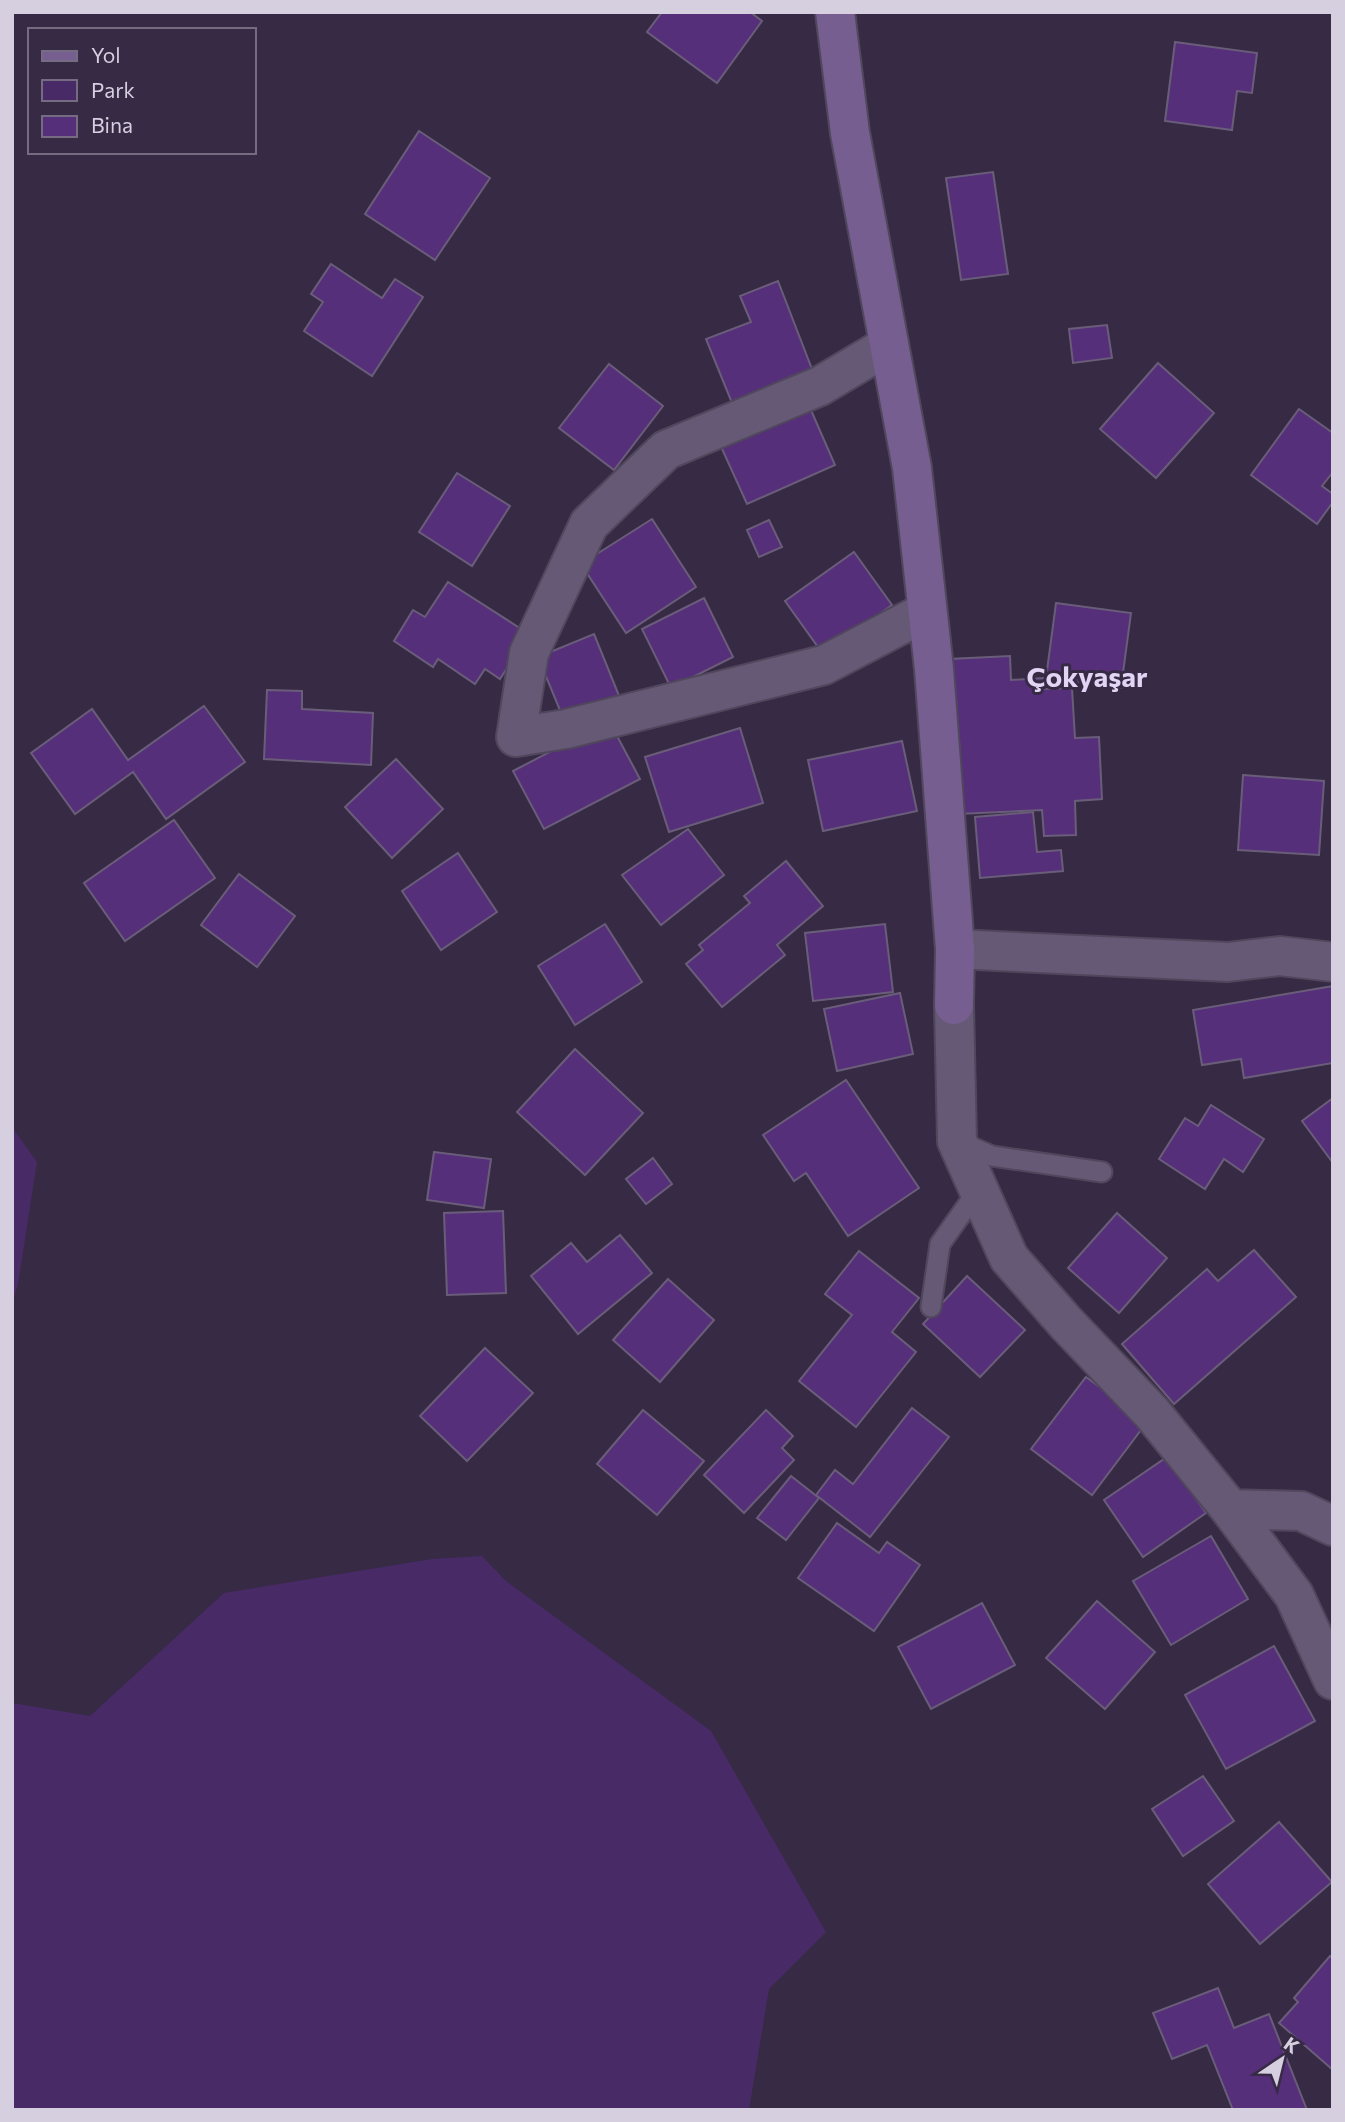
<svg xmlns="http://www.w3.org/2000/svg" width="1345" height="2122" font-family="Commissioner,sans-serif">
	<rect width="100%" height="100%" fill="#362a44"/>
	<!-- green -->
	<g fill="#482b66">
		<path d="M12,1127L37,1162L18,1284L12,1304Z"/>
		<path d="M482,1556L506,1581L711,1731L826,1932L769,1989L749,2110H12V1703L90,1716L224,1593L432,1559Z"/>
	</g>
	<!-- building -->
	<g fill="#552f79" stroke="#6a5d79" stroke-width="2">
		<path d="M662,12H750L762,21L717,83L647,32Z"/>
		<path d="M1175,42L1257,53L1252,93L1237,91L1232,130L1165,121Z"/>
		<path d="M419,131L490,178L435,260L365,214Z"/>
		<path d="M993,172L1008,274L961,280L946,178Z"/>
		<path d="M331,264L382,298L395,279L423,297L372,376L304,331L323,302L311,294Z"/>
		<path d="M778,281L815,377L734,408L706,339L751,322L740,296Z"/>
		<path d="M1107,325L1112,358L1073,363L1069,329Z"/>
		<path d="M1158,363L1214,413L1156,478L1100,429Z"/>
		<path d="M609,364L663,406L614,470L559,428Z"/>
		<path d="M807,401L835,465L747,504L718,440Z"/>
		<path d="M1299,409L1333,433V472L1322,486L1333,494V502L1317,524L1251,475Z"/>
		<path d="M457,473L510,506L472,566L419,532Z"/>
		<path d="M652,519L696,587L626,633L581,564Z"/>
		<path d="M769,520L782,547L759,557L747,530Z"/>
		<path d="M854,552L892,605L823,654L785,601Z"/>
		<path d="M448,582L529,634L500,679L485,669L475,684L438,659L433,667L394,641L413,610L425,617Z"/>
		<path d="M704,598L733,657L671,688L642,629Z"/>
		<path d="M1056,603L1131,613L1121,688L1046,678Z"/>
		<path d="M594,634L622,703L566,725L538,657Z"/>
		<path d="M1010,656L1011,680L1043,678V689L1072,688L1075,738L1099,737L1102,799L1075,801L1076,835L1044,836L1042,810L958,814L949,659Z"/>
		<path d="M267,690L302,691V709L373,713L371,765L264,759Z"/>
		<path d="M204,706L245,762L166,819L133,772L75,814L31,753L92,709L128,760Z"/>
		<path d="M609,721L640,779L544,829L513,771Z"/>
		<path d="M740,728L763,803L669,832L645,757Z"/>
		<path d="M902,741L917,811L823,831L808,760Z"/>
		<path d="M396,759L443,809L392,858L345,807Z"/>
		<path d="M1243,775L1324,781L1319,855L1238,850Z"/>
		<path d="M1033,812L1037,852L1061,850L1063,871L980,878L975,817Z"/>
		<path d="M174,820L215,878L125,941L84,883Z"/>
		<path d="M688,829L724,875L661,925L622,875Z"/>
		<path d="M458,853L497,912L441,950L402,891Z"/>
		<path d="M786,861L823,906L777,945L785,955L722,1007L686,964L703,950L699,945L750,903L744,896Z"/>
		<path d="M239,874L295,916L257,967L201,925Z"/>
		<path d="M605,924L642,982L575,1025L538,966Z"/>
		<path d="M885,924L893,992L813,1001L805,933Z"/>
		<path d="M1333,986V1063L1244,1078L1241,1059L1202,1065L1193,1010Z"/>
		<path d="M900,993L913,1054L837,1071L824,1009Z"/>
		<path d="M575,1049L643,1113L585,1175L517,1112Z"/>
		<path d="M846,1080L919,1188L848,1236L806,1173L794,1181L763,1135Z"/>
		<path d="M1333,1098V1163L1302,1121Z"/>
		<path d="M1211,1105L1264,1139L1243,1172L1224,1159L1205,1189L1159,1159L1185,1118L1198,1126Z"/>
		<path d="M434,1152L491,1159L484,1208L427,1200Z"/>
		<path d="M653,1158L672,1184L646,1204L626,1179Z"/>
		<path d="M503,1211L506,1293L447,1295L444,1213Z"/>
		<path d="M1117,1213L1167,1258L1119,1313L1068,1268Z"/>
		<path d="M620,1235L652,1273L578,1334L531,1276L571,1243L587,1262Z"/>
		<path d="M1254,1250L1296,1297L1174,1404L1122,1344L1207,1269L1218,1281Z"/>
		<path d="M859,1251L919,1298L892,1332L916,1352L856,1427L799,1381L852,1315L825,1294Z"/>
		<path d="M967,1276L1025,1330L980,1377L923,1324Z"/>
		<path d="M668,1279L714,1320L660,1382L613,1340Z"/>
		<path d="M485,1348L533,1393L467,1461L420,1416Z"/>
		<path d="M1086,1377L1147,1422L1092,1495L1031,1449Z"/>
		<path d="M912,1408L949,1437L870,1537L816,1495L835,1470L853,1484Z"/>
		<path d="M643,1410L704,1461L657,1515L597,1464Z"/>
		<path d="M766,1410L793,1436L782,1448L794,1460L744,1513L704,1475Z"/>
		<path d="M1167,1457L1206,1513L1143,1557L1104,1500Z"/>
		<path d="M791,1476L819,1498L786,1540L757,1518Z"/>
		<path d="M837,1523L879,1553L887,1542L920,1565L874,1631L798,1578Z"/>
		<path d="M1211,1536L1248,1599L1171,1645L1133,1581Z"/>
		<path d="M1097,1601L1155,1652L1105,1709L1046,1658Z"/>
		<path d="M982,1603L1015,1665L931,1709L898,1647Z"/>
		<path d="M1274,1646L1315,1721L1226,1769L1185,1695Z"/>
		<path d="M1203,1776L1234,1821L1183,1856L1152,1809Z"/>
		<path d="M1279,1822L1332,1882L1260,1944L1208,1884Z"/>
		<path d="M1330,1956L1333,1959V2070L1279,2023L1298,2002L1294,1998Z"/>
		<path d="M1218,1988L1234,2028L1269,2014L1307,2110H1233L1207,2045L1172,2059L1153,2013Z"/>
	</g>
	<g fill="none" stroke-linecap="round" stroke-linejoin="round">
		<defs>
			<g id="lane">
				<path d="M960,1142L992,1156L1102,1172"/>
				<path d="M931,1307L940,1244L979,1189"/>
			</g>
			<g id="street">
				<path d="M889,345L820,386L666,450L589,524L529,653L516,737L566,729L824,665L927,611"/>
				<path d="M955,949L1228,962L1280,956L1333,962"/>
				<path d="M954,1005L957,1141L1009,1258L1066,1323L1152,1413L1230,1509L1301,1511L1333,1526"/>
				<path d="M1230,1509L1294,1595L1333,1680"/>
			</g>
			<path id="secondary" d="M835,12L850,133L912,468L934,669L955,949L954,1005"/>
		</defs>
		<!-- lane casing -->
		<use href="#lane" stroke="#51475d" stroke-width="23"/>
		<!-- street casing -->
		<use href="#street" stroke="#51475d" stroke-width="42"/>
		<!-- secondary casing -->
		<use href="#secondary" stroke="#51475d" stroke-width="42"/>
		<!-- lane -->
		<use href="#lane" stroke="#655975" stroke-width="19"/>
		<!-- street -->
		<use href="#street" stroke="#655975" stroke-width="38"/>
		<!-- secondary -->
		<use href="#secondary" stroke="#765e91" stroke-width="38"/>
	</g>
	<g text-anchor="middle" dominant-baseline="central" stroke-width="6" stroke-linejoin="round" paint-order="stroke">
		<!-- quarter labels -->
		<g font-size="28" font-weight="bold" fill="#e1d4f4" stroke="#362a44">
			<text x="1087" y="676">Çokyaşar</text>
		</g>
	</g>
	<!-- border -->
	<rect width="1345" height="2122" fill="none" stroke="#d6cfe0" stroke-width="28"/>
	<!-- legend -->
	<rect x="28" y="28" width="228" height="126" fill="#362a44" stroke="#766c82" stroke-width="2"/>
	<rect x="42" y="51" width="35" height="10" fill="#765e91" stroke="#766c82" stroke-width="2"/>
	<text x="91" y="63" font-size="21" fill="#d6cfe0">Yol</text>
	<rect x="42" y="80" width="35" height="21" fill="#482b66" stroke="#766c82" stroke-width="2"/>
	<text x="91" y="98" font-size="21" fill="#d6cfe0">Park</text>
	<rect x="42" y="116" width="35" height="21" fill="#552f79" stroke="#766c82" stroke-width="2"/>
	<text x="91" y="133" font-size="21" fill="#d6cfe0">Bina</text>
	<!-- north arrow -->
	<g transform="translate(1282 2059) rotate(35)" stroke="#362a44" stroke-width="5" paint-order="stroke">
	<path d="M0-5L12 26L0 18L-12 26Z" fill="#d6cfe0"/>
	<text y="-10" font-size="19" font-weight="bold" text-anchor="middle" fill="#d6cfe0">K</text>
	</g>
</svg>
